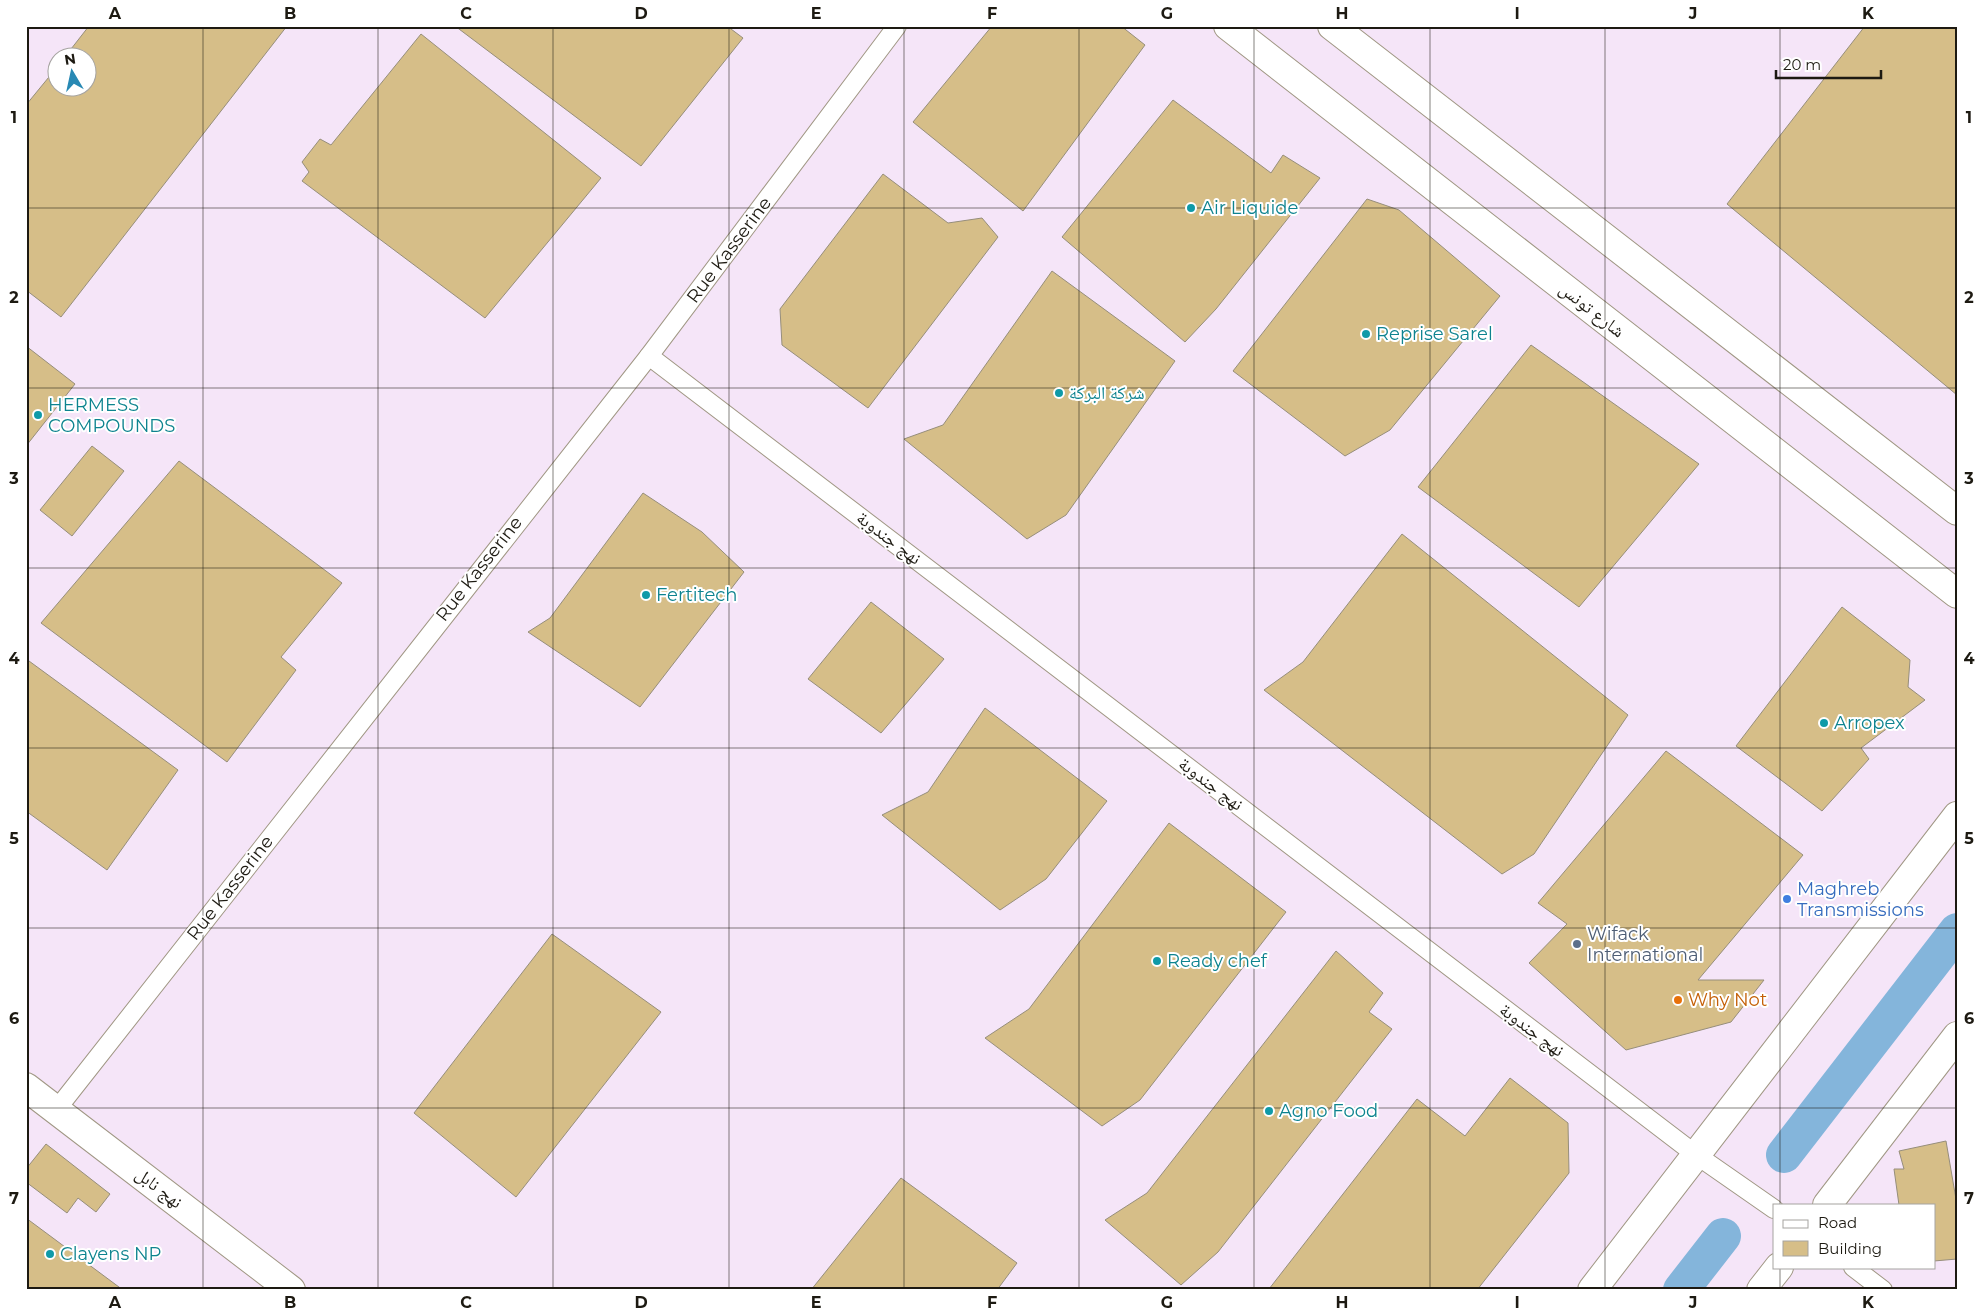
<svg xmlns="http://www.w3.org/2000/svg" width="1983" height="1316" font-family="Montserrat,'Noto Naskh Arabic',sans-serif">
	<rect width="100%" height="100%" fill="#fef4e0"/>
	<!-- industrial -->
	<path fill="#f5e5f8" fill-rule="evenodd" d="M26,26H1957V1290H26ZM58,58H88V88H58ZM1774,1205H1934V1267H1774Z"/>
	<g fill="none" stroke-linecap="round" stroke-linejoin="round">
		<!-- canal -->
		<g stroke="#84b5db" stroke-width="36">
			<path d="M1784,1155L1957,931"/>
			<path d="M1681,1290L1723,1236"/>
		</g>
	</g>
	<!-- building -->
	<g fill="#d6be88" stroke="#968e7b">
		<path d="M89,26H287L61,317L26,290V105L58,66V88H88V58H64Z"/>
		<path d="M455,26H727L743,38L641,166Z"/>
		<path d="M992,26H1121L1145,45L1023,211L913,122Z"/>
		<path d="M1865,26H1957V395L1727,204Z"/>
		<path d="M421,34L601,178L485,318L302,181L309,172L302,162L320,139L331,145Z"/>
		<path d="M1173,100L1271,173L1283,155L1320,178L1216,309L1185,342L1062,237Z"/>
		<path d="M883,174L948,223L982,218L998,237L868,408L782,345L780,309Z"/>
		<path d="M1367,199L1399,210L1500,296L1390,430L1345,456L1233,371Z"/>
		<path d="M1052,271L1175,361L1066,515L1027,539L904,439L943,425Z"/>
		<path d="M1531,345L1699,464L1579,607L1418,487Z"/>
		<path d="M26,346L75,384L26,446Z"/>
		<path d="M92,446L124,471L72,536L40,510Z"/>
		<path d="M179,461L342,583L281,657L296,670L227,762L41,623Z"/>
		<path d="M643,493L702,532L744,572L640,707L528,632L550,618Z"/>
		<path d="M1402,534L1628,715L1534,854L1502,874L1264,690L1303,662Z"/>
		<path d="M871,602L944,659L881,733L808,679Z"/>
		<path d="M1842,607L1910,660L1908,687L1925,700L1861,748L1869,759L1822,811L1736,746Z"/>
		<path d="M29,661L178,770L107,870L26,811V664Z"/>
		<path d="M985,708L1107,801L1046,879L1000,910L882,815L928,792Z"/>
		<path d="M1666,751L1803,855L1698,980H1764L1731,1022L1626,1050L1529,963L1567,924L1538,903Z"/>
		<path d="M1169,823L1286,912L1140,1100L1102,1126L985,1038L1029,1009Z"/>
		<path d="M552,934L661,1012L516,1197L414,1113Z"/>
		<path d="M1336,951L1383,993L1369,1012L1392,1029L1218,1252L1181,1285L1105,1220L1147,1193Z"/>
		<path d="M1510,1078L1568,1123L1569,1173L1477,1290L1269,1289L1417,1099L1465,1136Z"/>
		<path d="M1946,1141L1957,1205V1259L1934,1261V1205H1899L1894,1169H1904L1899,1151Z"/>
		<path d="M46,1144L110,1194L96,1212L78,1198L67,1213L26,1182V1169Z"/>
		<path d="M901,1178L1017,1263L997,1290H811Z"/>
		<path d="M26,1218L123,1290H26Z"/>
	</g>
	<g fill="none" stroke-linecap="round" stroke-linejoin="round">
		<defs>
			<g id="service">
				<path d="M649,356L1695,1154L1774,1209"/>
				<path d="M57,1109L649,356L897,26"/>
				<path d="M1853,1267L1883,1290"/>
			</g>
			<g id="minor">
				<path d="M1228,26L1957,594"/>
				<path d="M1332,26L1957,511"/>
				<path d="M26,1087L291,1290"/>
				<path d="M1827,1205L1957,1036"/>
				<path d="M1592,1290L1957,816"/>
				<path d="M1761,1290L1779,1267"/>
			</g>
		</defs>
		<!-- service casing -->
		<use href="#service" stroke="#a09784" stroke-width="20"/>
		<!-- minor casing -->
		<use href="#minor" stroke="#a09784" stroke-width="30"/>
		<!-- service -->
		<use href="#service" stroke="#fff" stroke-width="18"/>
		<!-- minor -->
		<use href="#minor" stroke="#fff" stroke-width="28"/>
	</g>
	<!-- grid -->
	<path fill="none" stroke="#1d1a12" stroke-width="1" stroke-opacity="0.55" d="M203,26V1290M378,26V1290M553,26V1290M729,26V1290M904,26V1290M1079,26V1290M1254,26V1290M1430,26V1290M1605,26V1290M1780,26V1205M26,208H1957M26,388H1957M26,568H1957M26,748H1957M26,928H1957M26,1108H1957M1780,1267V1290"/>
	<!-- markers -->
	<g fill="#0f9aa8" stroke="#fff" stroke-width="2">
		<circle cx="1191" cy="208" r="5"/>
		<circle cx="1366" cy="334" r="5"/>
		<circle cx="1059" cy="393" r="5"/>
		<circle cx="38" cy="415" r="5"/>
		<circle cx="646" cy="595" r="5"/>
		<circle cx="1824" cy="723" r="5"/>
		<circle cx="1157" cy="961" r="5"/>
		<circle cx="1269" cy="1111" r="5"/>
		<circle cx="50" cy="1254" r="5"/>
	</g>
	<circle fill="#3f7fe0" stroke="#fff" stroke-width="2" cx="1787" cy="899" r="5"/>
	<circle fill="#5c6f8a" stroke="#fff" stroke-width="2" cx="1577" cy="944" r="5"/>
	<circle fill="#e8710a" stroke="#fff" stroke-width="2" cx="1678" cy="1000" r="5"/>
	<g text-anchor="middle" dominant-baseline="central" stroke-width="4" stroke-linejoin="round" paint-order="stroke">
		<!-- culture labels -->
		<g font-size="18" fill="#0d838f" stroke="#fff" text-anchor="start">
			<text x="1201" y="208">Air Liquide</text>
			<text x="1376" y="334">Reprise Sarel</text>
			<text x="1069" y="393">شركة البركة</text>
			<text x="48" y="405">HERMESS<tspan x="48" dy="21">COMPOUNDS</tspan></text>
			<text x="656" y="595">Fertitech</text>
			<text x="1834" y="723">Arropex</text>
			<text x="1167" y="961">Ready chef</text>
			<text x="1279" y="1111">Agno Food</text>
			<text x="60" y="1254">Clayens NP</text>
		</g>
		<!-- street labels -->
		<g font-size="18" fill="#1d1a12" stroke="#fff">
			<text transform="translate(729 250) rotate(-53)">Rue Kasserine</text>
			<text transform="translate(1592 310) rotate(38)">شارع تونس</text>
			<text transform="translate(889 538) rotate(37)">نهج جندوبة</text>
			<text transform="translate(479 569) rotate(-52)">Rue Kasserine</text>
			<text transform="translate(1211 784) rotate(37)">نهج جندوبة</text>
			<text transform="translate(230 888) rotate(-52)">Rue Kasserine</text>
			<text transform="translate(1532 1030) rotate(37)">نهج جندوبة</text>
			<text transform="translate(159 1188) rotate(38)">نهج نابل</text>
		</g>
		<!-- shop labels -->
		<g font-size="18" fill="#366cbe" stroke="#fff" text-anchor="start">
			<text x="1797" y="889">Maghreb<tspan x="1797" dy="21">Transmissions</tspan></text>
		</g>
		<!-- service labels -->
		<g font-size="18" fill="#4e5e75" stroke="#fff" text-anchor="start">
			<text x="1587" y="934">Wifack<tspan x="1587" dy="21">International</tspan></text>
		</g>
		<!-- food labels -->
		<g font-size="18" fill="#c56008" stroke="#fff" text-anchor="start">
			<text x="1688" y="1000">Why Not</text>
		</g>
	</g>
	<!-- border -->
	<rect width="1983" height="1316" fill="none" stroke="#ffffff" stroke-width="55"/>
	<!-- legend -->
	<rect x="1773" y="1204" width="162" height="65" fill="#ffffff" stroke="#a5a3a0"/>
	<rect x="1783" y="1220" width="25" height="8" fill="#ffffff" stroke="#a5a3a0"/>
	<text x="1818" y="1228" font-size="15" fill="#1d1a12">Road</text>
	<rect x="1783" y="1241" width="25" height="15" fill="#d6be88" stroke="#a5a3a0"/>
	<text x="1818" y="1254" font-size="15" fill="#1d1a12">Building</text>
	<!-- north arrow -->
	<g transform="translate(72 72) rotate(351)"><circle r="24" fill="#ffffff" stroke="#a5a3a0"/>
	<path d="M0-4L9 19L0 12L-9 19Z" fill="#2889b4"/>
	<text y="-8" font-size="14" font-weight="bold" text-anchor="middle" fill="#1d1a12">N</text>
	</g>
	<!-- scale -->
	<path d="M1776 70v8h105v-8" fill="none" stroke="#1d1a12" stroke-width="2.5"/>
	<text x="1783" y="70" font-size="15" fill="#1d1a12" stroke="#ffffff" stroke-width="4" paint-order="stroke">20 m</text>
	<rect x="28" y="28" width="1928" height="1260" fill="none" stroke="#1d1a12" stroke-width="2"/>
	<g font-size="16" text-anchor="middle" font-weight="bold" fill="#1d1a12">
		<text x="115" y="19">A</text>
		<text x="290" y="19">B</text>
		<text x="466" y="19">C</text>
		<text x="641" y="19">D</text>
		<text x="816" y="19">E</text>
		<text x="992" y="19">F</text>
		<text x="1167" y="19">G</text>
		<text x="1342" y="19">H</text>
		<text x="1517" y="19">I</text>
		<text x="1693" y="19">J</text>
		<text x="1868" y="19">K</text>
		<text x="14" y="123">1</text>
		<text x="1969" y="123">1</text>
		<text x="14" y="303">2</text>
		<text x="1969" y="303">2</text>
		<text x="14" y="484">3</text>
		<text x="1969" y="484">3</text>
		<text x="14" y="664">4</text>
		<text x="1969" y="664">4</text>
		<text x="14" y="844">5</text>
		<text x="1969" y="844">5</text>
		<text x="14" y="1024">6</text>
		<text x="1969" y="1024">6</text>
		<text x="14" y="1204">7</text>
		<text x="1969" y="1204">7</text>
		<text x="115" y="1308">A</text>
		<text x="290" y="1308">B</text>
		<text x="466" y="1308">C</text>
		<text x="641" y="1308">D</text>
		<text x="816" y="1308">E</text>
		<text x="992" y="1308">F</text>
		<text x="1167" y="1308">G</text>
		<text x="1342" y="1308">H</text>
		<text x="1517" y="1308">I</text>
		<text x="1693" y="1308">J</text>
		<text x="1868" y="1308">K</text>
	</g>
</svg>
